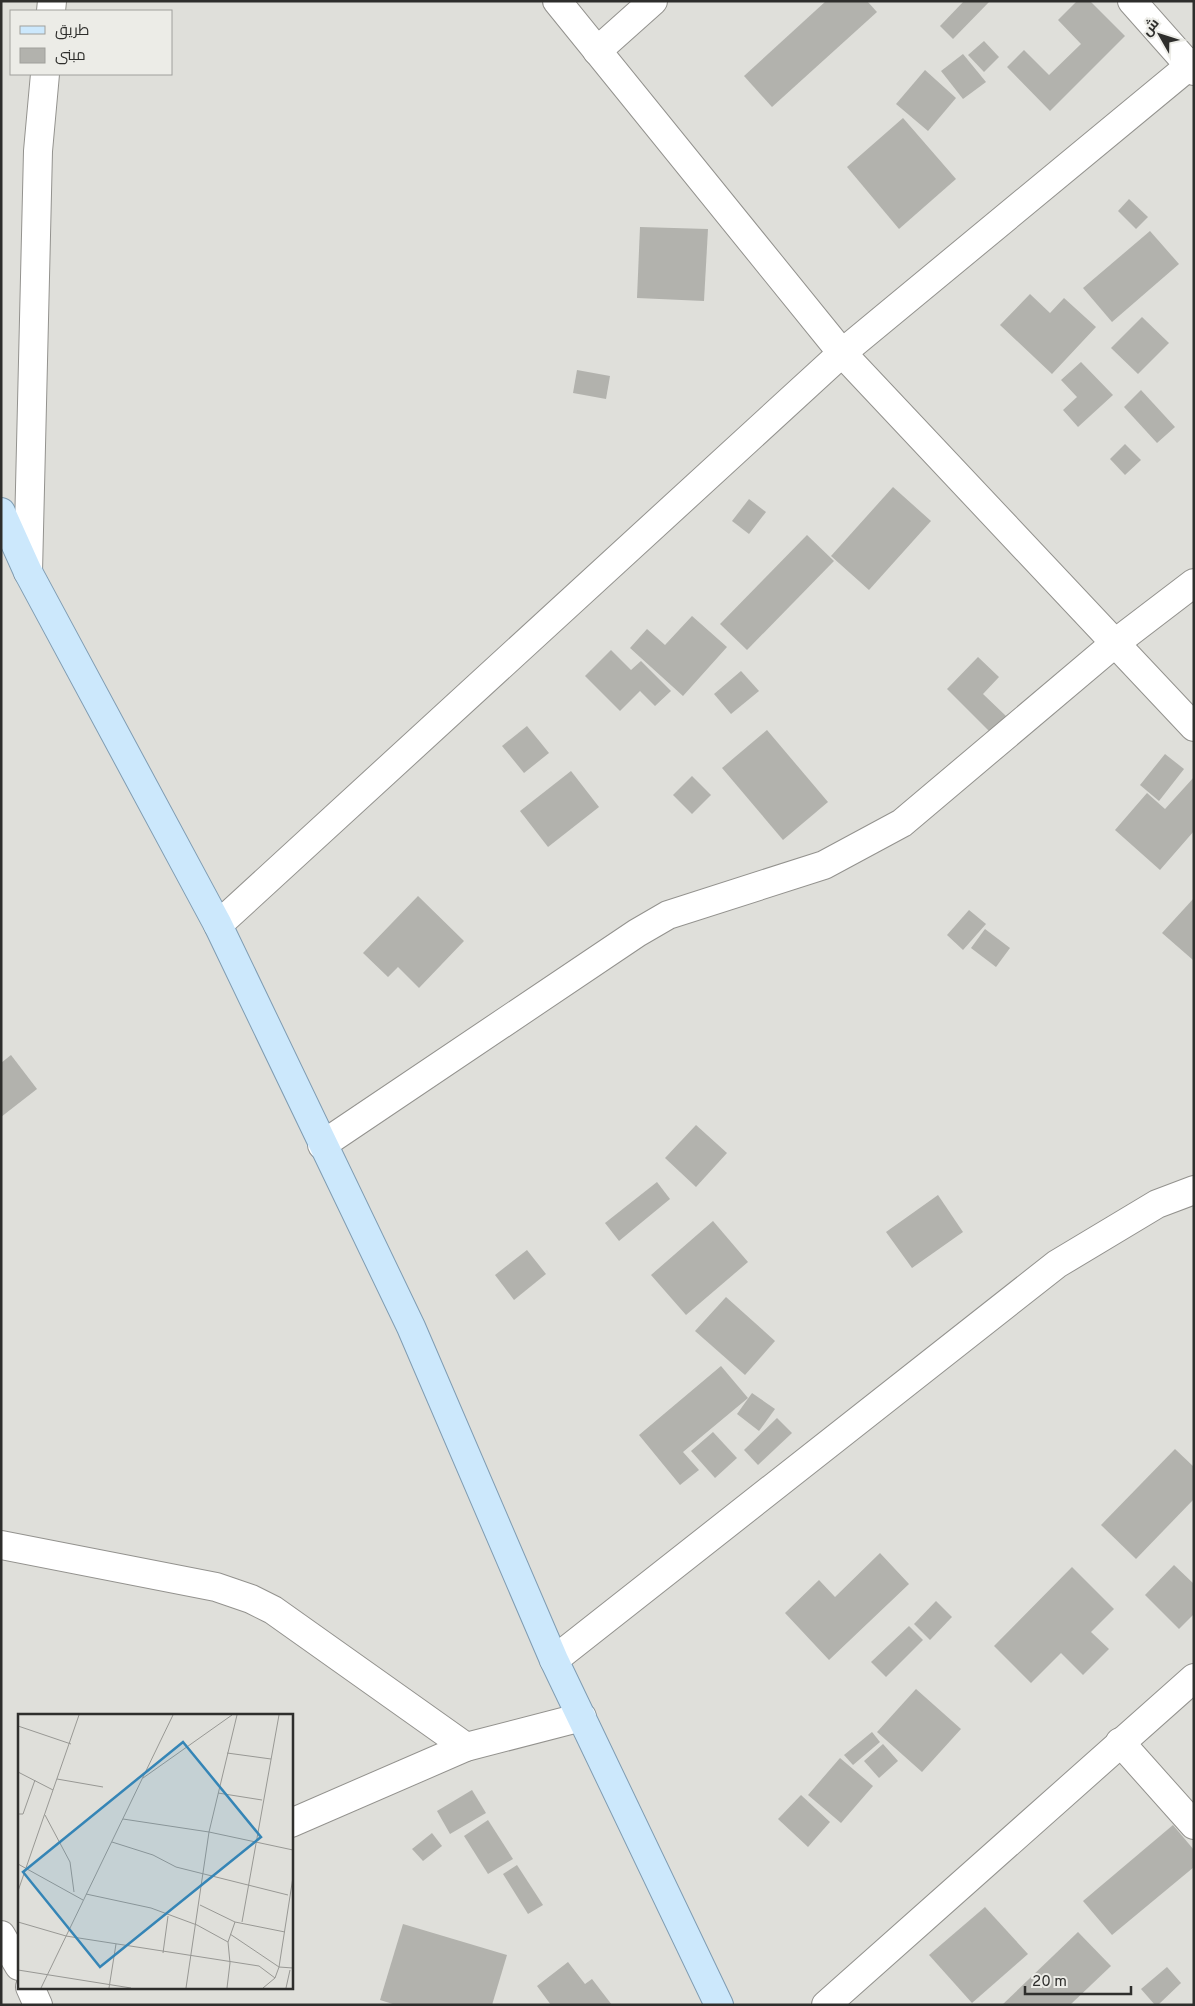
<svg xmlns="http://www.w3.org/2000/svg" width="1195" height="2006" font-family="Overpass,Cairo,sans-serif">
	<rect width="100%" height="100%" fill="#dfdfda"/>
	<!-- building -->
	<g fill="#b2b2ad">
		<path d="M826,1H867L877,12L772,107L744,76Z"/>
		<path d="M964,1H990L953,39L940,26Z"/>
		<path d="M1077,1H1090L1125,36L1050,111L1007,67L1024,50L1049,75L1081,44L1058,20Z"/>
		<path d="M984,41L999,57L984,72L968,55Z"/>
		<path d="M963,54L986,82L963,99L941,71Z"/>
		<path d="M925,70L956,98L928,131L896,104Z"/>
		<path d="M903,118L956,179L899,229L847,167Z"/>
		<path d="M1129,199L1148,217L1136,229L1118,211Z"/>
		<path d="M640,227L708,229L704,301L637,298Z"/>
		<path d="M1150,231L1179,264L1112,322L1083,288Z"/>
		<path d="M1030,294L1050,313L1064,298L1096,327L1052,374L1000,325Z"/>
		<path d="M1142,317L1169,343L1138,374L1111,348Z"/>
		<path d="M1081,362L1113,395L1078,427L1063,410L1077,397L1061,380Z"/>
		<path d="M577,370L610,376L606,399L573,393Z"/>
		<path d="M1141,390L1175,427L1157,443L1124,407Z"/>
		<path d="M1125,444L1141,460L1125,475L1110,459Z"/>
		<path d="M893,487L931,521L869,590L831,556Z"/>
		<path d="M749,499L766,512L749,534L732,521Z"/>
		<path d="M807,535L834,561L747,650L720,624Z"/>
		<path d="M692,616L727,647L683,696L630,648L647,629L665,645Z"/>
		<path d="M611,650L631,670L641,661L671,691L655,706L640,691L620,711L585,676Z"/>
		<path d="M978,657L999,677L983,694L1006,716L990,732L947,689Z"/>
		<path d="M741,671L759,691L731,714L714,694Z"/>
		<path d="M527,726L549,753L524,773L502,746Z"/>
		<path d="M767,730L828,802L783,840L722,768Z"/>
		<path d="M1165,754L1184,769L1159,801L1140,785Z"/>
		<path d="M571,771L599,807L548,847L520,811Z"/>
		<path d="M692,776L711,795L692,814L673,795Z"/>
		<path d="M1194,777V831L1160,870L1115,830L1147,793L1165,809Z"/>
		<path d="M418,896L464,941L419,988L398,967L388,977L363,953Z"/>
		<path d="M1194,898V959L1193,960L1162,933Z"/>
		<path d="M969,910L986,924L963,950L947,935Z"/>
		<path d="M985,929L1010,948L996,967L971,948Z"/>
		<path d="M11,1055L37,1089L1,1117V1063Z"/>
		<path d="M696,1125L727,1153L696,1187L665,1158Z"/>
		<path d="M657,1182L670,1199L619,1241L605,1223Z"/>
		<path d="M938,1195L963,1232L912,1268L886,1232Z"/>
		<path d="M713,1221L748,1262L686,1315L651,1275Z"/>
		<path d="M527,1250L546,1274L514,1300L495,1275Z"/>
		<path d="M726,1297L775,1341L745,1375L695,1331Z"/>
		<path d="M721,1366L748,1398L683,1452L699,1470L680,1485L639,1435Z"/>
		<path d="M752,1393L775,1409L759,1431L737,1414Z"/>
		<path d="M777,1418L792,1433L758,1465L744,1450Z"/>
		<path d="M713,1432L737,1458L715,1478L691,1451Z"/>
		<path d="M1175,1449L1194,1467V1499L1136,1559L1101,1525Z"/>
		<path d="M880,1553L909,1584L829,1660L785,1613L819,1580L835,1597Z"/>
		<path d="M1174,1565L1194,1584V1614L1179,1629L1145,1595Z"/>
		<path d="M1072,1567L1114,1609L1091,1632L1109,1649L1083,1675L1061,1653L1031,1683L994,1646Z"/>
		<path d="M936,1601L952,1617L930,1640L914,1624Z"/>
		<path d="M909,1626L923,1640L886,1677L871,1662Z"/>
		<path d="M916,1689L961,1729L922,1772L877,1732Z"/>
		<path d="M872,1732L880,1742L853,1765L844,1755Z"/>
		<path d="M883,1744L898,1761L879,1778L864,1761Z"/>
		<path d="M840,1758L873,1786L841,1823L808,1795Z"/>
		<path d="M472,1790L486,1813L450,1834L437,1811Z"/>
		<path d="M801,1795L830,1822L808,1847L778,1819Z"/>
		<path d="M488,1820L513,1859L488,1874L464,1836Z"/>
		<path d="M1173,1825L1194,1850V1867L1112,1935L1083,1901Z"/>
		<path d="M432,1833L442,1846L423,1861L412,1849Z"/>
		<path d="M517,1865L543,1905L528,1914L503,1874Z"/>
		<path d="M985,1907L1028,1954L972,2003L929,1955Z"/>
		<path d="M403,1924L507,1955L492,2005H396L380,2000Z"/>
		<path d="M1078,1932L1111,1966L1070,2005H1002Z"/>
		<path d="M568,1962L585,1984L592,1979L612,2005H551L537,1986Z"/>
		<path d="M1167,1967L1181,1983L1158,2005H1155L1141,1989Z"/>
	</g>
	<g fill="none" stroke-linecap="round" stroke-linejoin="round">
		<defs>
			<g id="minor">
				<path d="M557,1L842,353L1194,727"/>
				<path d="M1132,1L1194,71"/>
				<path d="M51,11L52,1"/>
				<path d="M597,51L653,1"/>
				<path d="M28,572L38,151L45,74"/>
				<path d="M218,925L842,353L1194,62"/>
				<path d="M322,1145L637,933L668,915L824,865L902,823L1114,644L1194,583"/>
				<path d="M1,1545L216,1587L251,1599L273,1610L466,1747"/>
				<path d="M554,1660L1057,1264L1157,1204L1194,1190"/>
				<path d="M1120,1742L1194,1825"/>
				<path d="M291,1823L466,1747L582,1717"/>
				<path d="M1,1935L19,1966"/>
				<path d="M30,1987L38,2005"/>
				<path d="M826,2005L1194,1678"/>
			</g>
			<path id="primary" d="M1,512L28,572L218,925L411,1327L554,1660L719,2005"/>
		</defs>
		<!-- minor casing -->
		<use href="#minor" stroke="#93928e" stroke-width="30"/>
		<!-- primary casing -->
		<use href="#primary" stroke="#7f9cb2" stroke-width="30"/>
		<!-- minor -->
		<use href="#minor" stroke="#fff" stroke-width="28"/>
		<!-- primary -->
		<use href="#primary" stroke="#cce8fc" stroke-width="28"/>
	</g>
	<!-- overview -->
	<g transform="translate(18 1714)">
		<rect width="275" height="275" fill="#dfdfda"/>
		<path fill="none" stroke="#989894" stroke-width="1" d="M0,12L53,30M209,39L253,45M0,58L35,76M125,64L214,1M39,65L85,73M200,79L244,86M0,100H5L17,66M27,101L52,148L56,178M105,105L191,118L275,136M94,128L135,141L158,153L270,181M0,150L65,186M0,177L61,1M68,180L133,194L179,211L210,228M182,191L217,208L267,218M0,208L48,222L241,252L257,264M224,208L261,1M212,220L261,253L275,254M145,239L150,202M0,256L113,274M23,274L155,1M91,274L98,230M168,274L191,118L219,1M209,274L212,249L210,228L217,208M245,274L257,264L261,253L275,163M268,274L272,256"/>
		<path fill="#3585b6" fill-opacity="0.15" stroke="#3585b6" stroke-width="2.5" d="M165,28L243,123L82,253L5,158Z"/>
		<rect width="275" height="275" fill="none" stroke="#2e2e2c" stroke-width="2.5"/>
	</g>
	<!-- border -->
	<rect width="1195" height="2006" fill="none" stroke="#2e2e2c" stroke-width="5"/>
	<!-- legend -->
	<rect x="10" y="10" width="162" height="65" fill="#ecece7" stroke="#a0a09c"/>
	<rect x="20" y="26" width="25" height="8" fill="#cce8fc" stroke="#a0a09c"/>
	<text x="55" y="35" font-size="15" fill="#2e2e2c">طريق</text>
	<rect x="20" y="48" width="25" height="15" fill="#b2b2ad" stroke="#a0a09c"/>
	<text x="55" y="60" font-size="15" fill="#2e2e2c">مبنى</text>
	<!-- north arrow -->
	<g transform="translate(1160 35) rotate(309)" stroke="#ecece7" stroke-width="4" paint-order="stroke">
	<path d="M0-4L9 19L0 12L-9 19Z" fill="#2e2e2c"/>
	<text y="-8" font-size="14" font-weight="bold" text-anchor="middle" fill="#2e2e2c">ش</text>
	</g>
	<!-- scale -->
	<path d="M1025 1986v8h106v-8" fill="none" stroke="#2e2e2c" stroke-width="2.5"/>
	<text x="1032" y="1986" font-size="15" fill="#2e2e2c" stroke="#ecece7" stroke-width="4" paint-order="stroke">20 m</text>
</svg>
